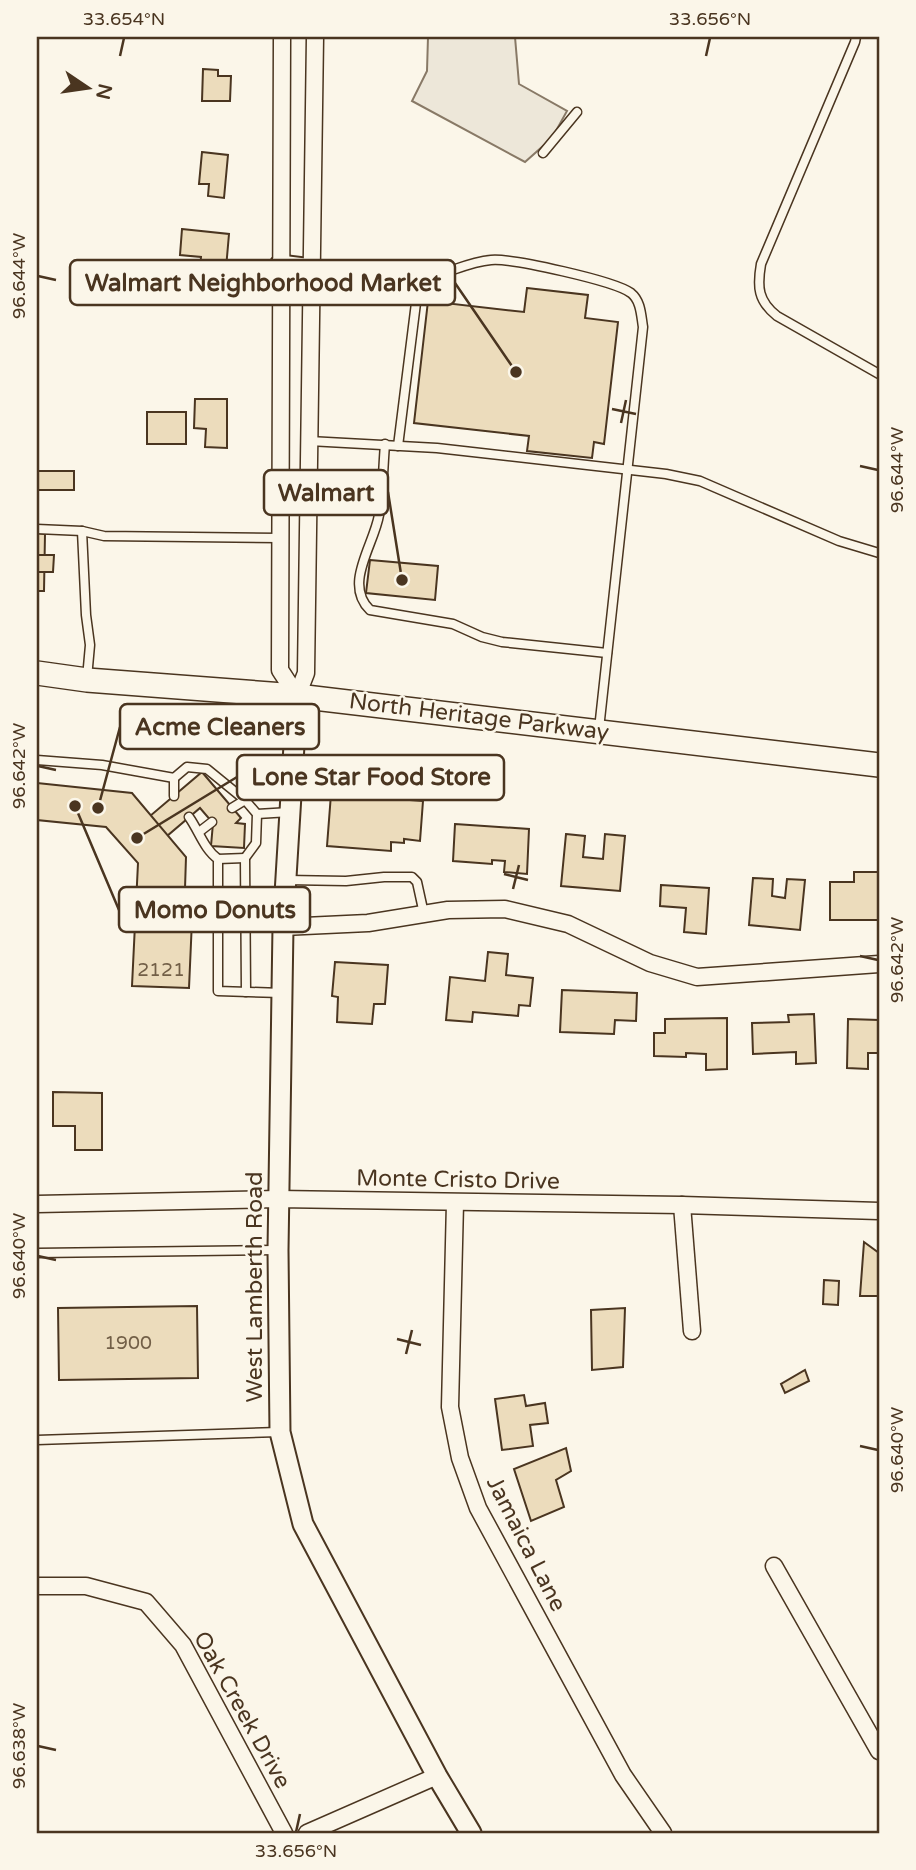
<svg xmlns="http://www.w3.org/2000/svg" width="916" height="1870" font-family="'Varela Round',sans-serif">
	<rect width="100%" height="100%" fill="#fbf6e9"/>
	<!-- parking -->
	<path fill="#ede7d9" stroke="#887966" stroke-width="2" d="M428,37H515L519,84L567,111L552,138L525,162L412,101L427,71Z"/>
	<!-- building -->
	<g fill="#ecdcbc" stroke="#4a3520" stroke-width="2">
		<path d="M203,69L218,70V76H231L230,101H202Z"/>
		<path d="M202,152L228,155L224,198L208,196L209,184H199Z"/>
		<path d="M182,229L229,234L225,280L199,278L201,257L180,255Z"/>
		<path d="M527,288L588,295L585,318L618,322L604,444L594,442L592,458L527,451L529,436L414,423L428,301L524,312Z"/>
		<path d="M195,399H227V448L205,447L206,429L194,428Z"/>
		<rect x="147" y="412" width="39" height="32"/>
		<rect x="37" y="471" width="37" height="19"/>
		<path d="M37,533L45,534L44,591H37Z"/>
		<path d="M37,555H54L53,572H37Z"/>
		<path d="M370,560L438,566L435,600L366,593Z"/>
		<path d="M202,772L241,818L236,823L245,824L244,848L211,846L213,823L200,808L167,836L150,816Z"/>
		<path d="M37,783L132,793L186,857L184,920H192L189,988L132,986L138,863L106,827L37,820Z"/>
		<path d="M331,794L423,801L420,841L404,839V843L391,842V851L327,846Z"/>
		<path d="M455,824L529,829L527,874L504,872L505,861L492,860V864L453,861Z"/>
		<path d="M566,834L585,836L583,857L603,859L605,834L625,836L620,891L561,886Z"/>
		<path d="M854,872H879V920H830V882H854Z"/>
		<path d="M753,878L773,879L772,896L785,898L787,879L805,880L800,930L749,925Z"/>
		<path d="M661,885L709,888L706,934L684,932L686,908L660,906Z"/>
		<path d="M488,952L508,954L506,975L533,978L530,1006L519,1005L518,1016L473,1012L472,1022L446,1020L450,977L485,981Z"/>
		<path d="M335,962L388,965L385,1004H374L372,1024L337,1022L338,997L332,996Z"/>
		<path d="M562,990L637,993L636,1021L615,1020L614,1034L560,1032Z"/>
		<path d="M814,1014L816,1063L796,1064V1052L753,1054L752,1023L789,1022L788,1015Z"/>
		<path d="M727,1018V1069L706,1070V1054L686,1053V1057L654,1056V1033H665V1019Z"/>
		<path d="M848,1019L879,1020V1053H868V1069L847,1068Z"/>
		<path d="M53,1092L102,1093V1150H75V1126H53Z"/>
		<path d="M864,1242L879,1253V1296H860Z"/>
		<path d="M824,1280L839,1281L838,1305L823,1304Z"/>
		<path d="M197,1306L198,1378L59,1380L58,1308Z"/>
		<path d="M625,1308L623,1367L592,1370L591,1310Z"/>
		<path d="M805,1370L809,1381L785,1393L781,1384Z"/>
		<path d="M524,1395L526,1406L545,1403L548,1423L530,1425L533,1446L502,1450L495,1399Z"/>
		<path d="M566,1448L571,1471L556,1480L564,1507L531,1521L514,1469Z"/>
	</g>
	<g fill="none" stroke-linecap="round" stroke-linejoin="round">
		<defs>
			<g id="service">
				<path d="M856,37L855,42L761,264C757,287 758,301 777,316L879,374"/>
				<path d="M543,153L577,112"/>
				<path d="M312,269C345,273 386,283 419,279C444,276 466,262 491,260C512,258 615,281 631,293C641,301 641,315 643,327L599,729"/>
				<path d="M309,441L437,448L666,474L700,481L839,541L879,553"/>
				<path d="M385,444C383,468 383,492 379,515C374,545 343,584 370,610L453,624L482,637L502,642L607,653"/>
				<path d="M398,446L419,279"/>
				<path d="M37,529L82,531L104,536L280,538"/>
				<path d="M82,531L86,615L90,645L87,678"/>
				<path d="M37,760L102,765L174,778V796"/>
				<path d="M174,778L187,767L207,769L245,800L257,814L256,843L245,858L246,992"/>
				<path d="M232,808L245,800"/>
				<path d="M257,814L290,812"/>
				<path d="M189,817C199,831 204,849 218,859V991L282,993"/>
				<path d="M199,832L212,822"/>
				<path d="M218,859L245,858"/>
				<path d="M287,880L346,881L384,877H412L417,882L424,914"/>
				<path d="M37,1253L278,1250"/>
				<path d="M37,1440L279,1432"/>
			</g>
			<g id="minor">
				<path d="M282,37L280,670L297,696"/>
				<path d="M297,696L306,673L315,37"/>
				<path d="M283,927L368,923L448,910L505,909L568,924L650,963L697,977L879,964"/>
				<path d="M455,1203L450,1407L460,1458L478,1508L623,1775L663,1833"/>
				<path d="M37,1204L278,1199L682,1205L879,1211"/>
				<path d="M682,1205L692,1331"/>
				<path d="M774,1566L879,1751"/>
				<path d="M37,1586H86L146,1602L183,1645L284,1833"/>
				<path d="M307,1833L437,1776"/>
			</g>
			<g id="tertiary">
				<path d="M280,265L312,269"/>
				<path d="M297,696L283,927L278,1250L280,1432L303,1524L437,1776L471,1833"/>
			</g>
			<path id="secondary" d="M37,673L87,680L297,696L879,765"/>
		</defs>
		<!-- service casing -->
		<use href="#service" stroke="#4a3520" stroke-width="11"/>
		<!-- minor casing -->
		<use href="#minor" stroke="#4a3520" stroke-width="19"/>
		<!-- tertiary casing -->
		<use href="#tertiary" stroke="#4a3520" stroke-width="23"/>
		<!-- secondary casing -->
		<use href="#secondary" stroke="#4a3520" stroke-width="26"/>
		<!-- service -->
		<use href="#service" stroke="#fbf6e9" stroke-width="8"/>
		<!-- minor -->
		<use href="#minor" stroke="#fbf6e9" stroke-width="16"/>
		<!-- tertiary -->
		<use href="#tertiary" stroke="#fbf6e9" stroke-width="19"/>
		<!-- secondary -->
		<use href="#secondary" stroke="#fbf6e9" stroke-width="23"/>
	</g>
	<!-- ticks -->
	<path fill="none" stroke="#4a3520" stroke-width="2.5" d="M120,56L124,38M706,56L710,38M38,276L56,280M612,409L636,414M621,423L626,400M860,466L878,470M38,766L56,770M504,874L528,880M513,889L519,865M860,956L878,960M38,1256L56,1260M397,1339L421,1345M406,1354L412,1330M860,1446L878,1450M38,1746L56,1750M296,1832L300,1814"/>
	<g text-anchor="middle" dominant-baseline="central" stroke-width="5" stroke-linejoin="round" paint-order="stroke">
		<!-- number labels -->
		<g font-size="19" fill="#725f47">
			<text x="161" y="970">2121</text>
			<text x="128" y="1343">1900</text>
		</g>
		<!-- street labels -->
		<g font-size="23" fill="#4a3520" stroke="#fbf6e9">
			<text transform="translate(479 717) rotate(7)">North Heritage Parkway</text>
			<text transform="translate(458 1180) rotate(1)">Monte Cristo Drive</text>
			<text transform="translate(255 1287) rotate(-90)">West Lamberth Road</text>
			<text transform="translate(526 1544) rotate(63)">Jamaica Lane</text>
			<text transform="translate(242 1710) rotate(61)">Oak Creek Drive</text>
		</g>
	</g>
	<!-- callouts -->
	<path fill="none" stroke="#4a3520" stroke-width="2.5" d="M516 372L455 283M402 580L388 492M98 808L120 727M137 838L237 777M75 806L119 910"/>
	<g fill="#4a3520" stroke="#fbf6e9" stroke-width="2.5">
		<circle cx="516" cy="372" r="7"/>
		<circle cx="402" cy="580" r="7"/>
		<circle cx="98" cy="808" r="7"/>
		<circle cx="137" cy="838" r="7"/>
		<circle cx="75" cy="806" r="7"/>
	</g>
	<g fill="#fbf6e9" stroke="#4a3520" stroke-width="2.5">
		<rect x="70" y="260" width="385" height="45" rx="7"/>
		<rect x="264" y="470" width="124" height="45" rx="7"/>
		<rect x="120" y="704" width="199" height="45" rx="7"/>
		<rect x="237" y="755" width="267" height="45" rx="7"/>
		<rect x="119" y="887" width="191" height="45" rx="7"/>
	</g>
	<g font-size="24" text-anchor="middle" font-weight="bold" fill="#4a3520">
		<text x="263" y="291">Walmart Neighborhood Market</text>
		<text x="326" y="501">Walmart</text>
		<text x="220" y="735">Acme Cleaners</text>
		<text x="371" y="785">Lone Star Food Store</text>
		<text x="215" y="918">Momo Donuts</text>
	</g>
	<!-- border -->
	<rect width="916" height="1870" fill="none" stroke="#fbf6e9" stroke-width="77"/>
	<!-- north arrow -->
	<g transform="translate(88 88) rotate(103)" stroke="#fbf6e9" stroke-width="5" paint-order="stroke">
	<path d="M0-5L12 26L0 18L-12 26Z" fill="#4a3520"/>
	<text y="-10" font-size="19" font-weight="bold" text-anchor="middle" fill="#4a3520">N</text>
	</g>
	<rect x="38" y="38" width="840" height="1794" fill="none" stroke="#4a3520" stroke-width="2.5"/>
	<g font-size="18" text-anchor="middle" fill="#4a3520">
		<text x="124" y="25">33.654°N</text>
		<text x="710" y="25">33.656°N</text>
		<text transform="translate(19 276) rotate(-90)" y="6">96.644°W</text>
		<text transform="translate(897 470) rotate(-90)" y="6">96.644°W</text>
		<text transform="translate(19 766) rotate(-90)" y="6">96.642°W</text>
		<text transform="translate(897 960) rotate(-90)" y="6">96.642°W</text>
		<text transform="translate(19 1256) rotate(-90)" y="6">96.640°W</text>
		<text transform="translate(897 1450) rotate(-90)" y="6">96.640°W</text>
		<text transform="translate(19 1746) rotate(-90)" y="6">96.638°W</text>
		<text x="296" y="1857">33.656°N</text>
	</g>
</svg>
